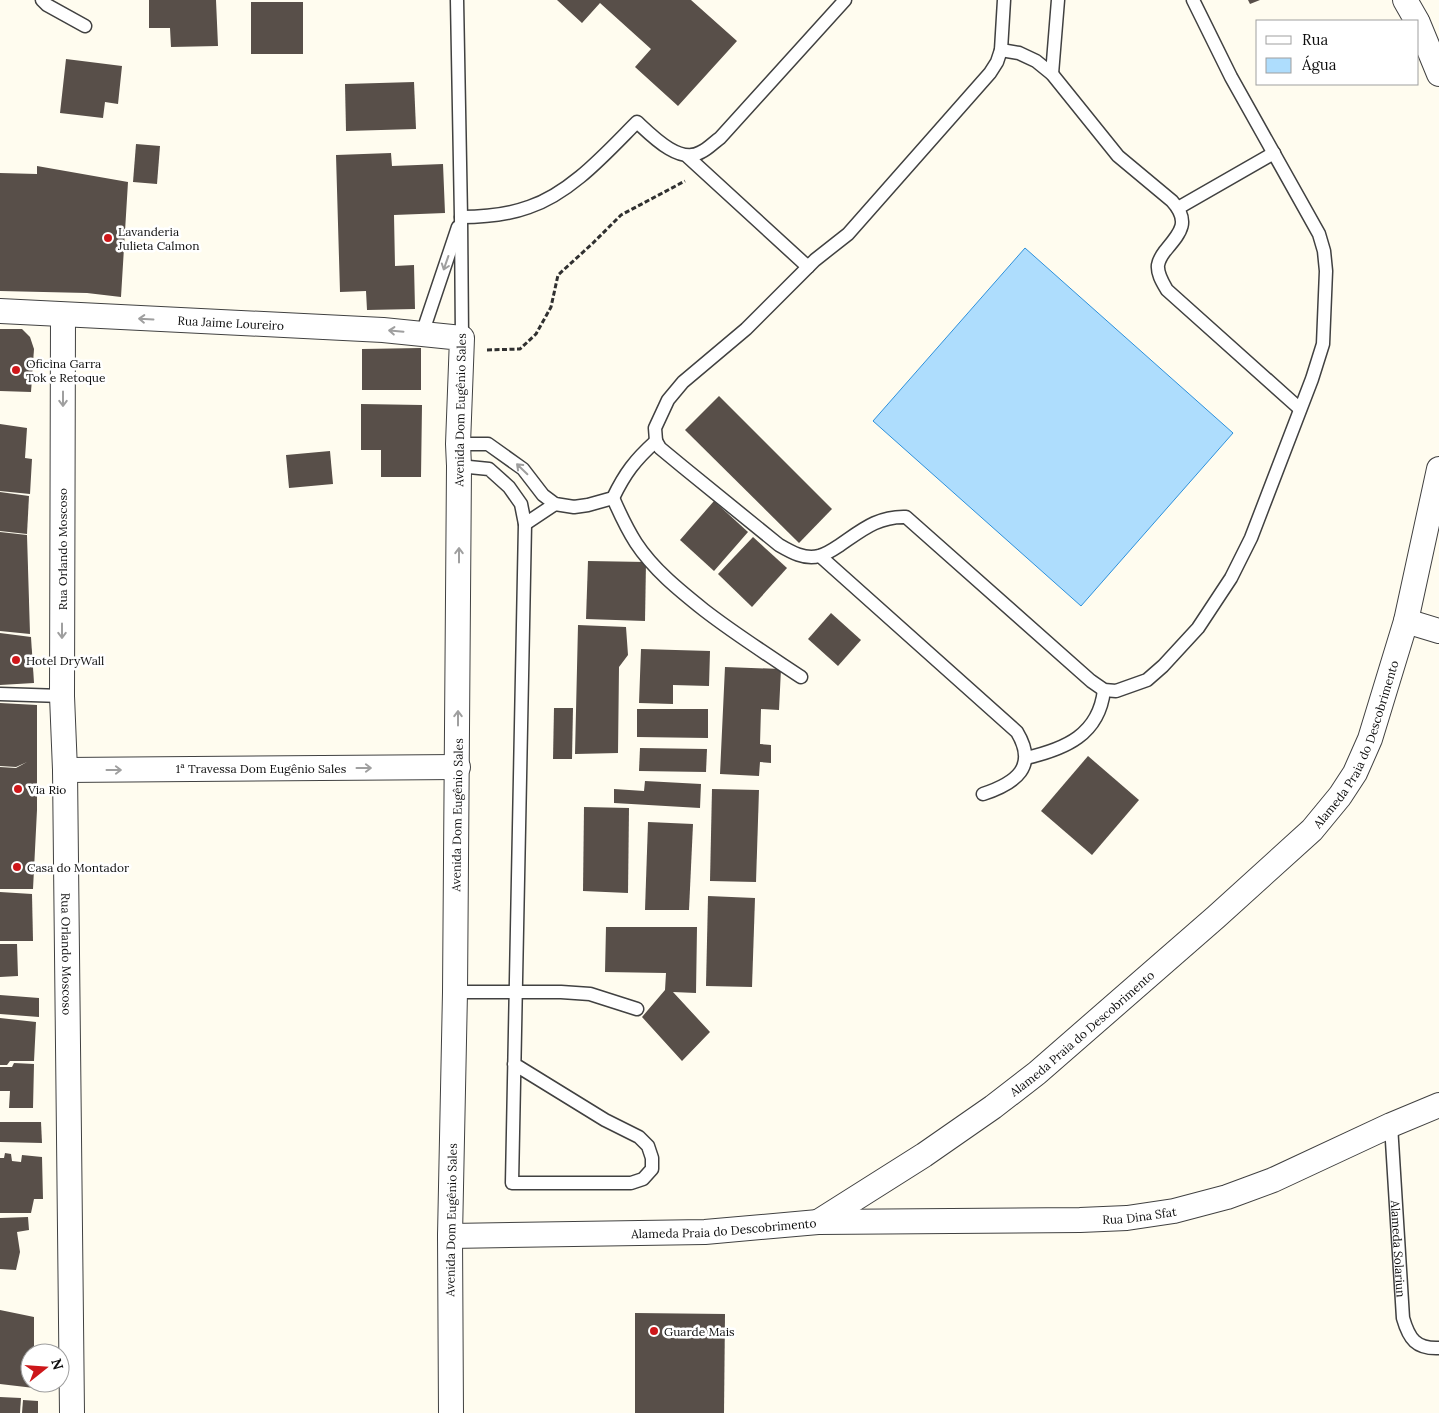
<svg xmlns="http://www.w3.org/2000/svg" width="1439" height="1413" font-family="Lora,serif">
	<rect width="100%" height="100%" fill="#fffcef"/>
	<!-- water -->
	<path fill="#aeddfd" stroke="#2d90db" d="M1025,248L1233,433L1081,606L873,421Z"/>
	<!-- building -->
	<g fill="#584f49">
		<path d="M149,0H216L218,46L171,47L170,28H149Z"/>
		<path d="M557,0H691L737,41L678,106L635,67L651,49L600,3L582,23Z"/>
		<path d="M1248,0H1260L1250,4Z"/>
		<rect x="251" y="2" width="52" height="52"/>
		<path d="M66,59L122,66L118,104L105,102L103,118L60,113Z"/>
		<path d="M414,82L416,129L346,131L345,84Z"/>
		<path d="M136,144L160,146L157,184L133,182Z"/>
		<path d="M391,153L392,166L443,164L445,213L394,215L395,266L414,265L415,309L367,310L366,291L340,292L336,155Z"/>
		<path d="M37,166L128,182L121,297L87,293L0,291V173L37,174Z"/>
		<path d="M0,329H22L30,337L34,349L31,392L0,391Z"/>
		<path d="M421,348V390H362V349Z"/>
		<path d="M719,396L832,509L799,543L685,430Z"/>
		<path d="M361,404L422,405L421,477H381V450H361Z"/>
		<path d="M0,424L27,428L25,458L32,459L30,494L0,491Z"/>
		<path d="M330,451L333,484L289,488L286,455Z"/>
		<path d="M0,492L29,496L27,534L0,531Z"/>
		<path d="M714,501L748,532L714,571L680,540Z"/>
		<path d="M0,532L27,535L30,634L0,631Z"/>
		<path d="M753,537L787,568L752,607L718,574Z"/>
		<path d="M588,561L646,562L645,621L586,619Z"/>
		<path d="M831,613L861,640L838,666L808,639Z"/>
		<path d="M578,625L626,627L628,655L619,667L618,753L575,754Z"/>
		<path d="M0,633L31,637L34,683L0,685Z"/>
		<path d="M641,649L710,651L709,686L673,685V704L639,703Z"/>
		<path d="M725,667L781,669L779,710L761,709L760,744L771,745V763L760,762L759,776L720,774Z"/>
		<path d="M0,703L37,705V810L33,889H0V767L16,768L27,762L16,767L0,766Z"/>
		<path d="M554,708H573L572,759H553Z"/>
		<path d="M637,709H708V738L637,737Z"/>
		<path d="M640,748L707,749L706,772L639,771Z"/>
		<path d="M1088,756L1139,800L1092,855L1041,811Z"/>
		<path d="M645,781L701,784L700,808L614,803V789L644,791Z"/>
		<path d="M712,789L759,790L756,882L710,881Z"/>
		<path d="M584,807L629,808L628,893L583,891Z"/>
		<path d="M648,822L693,824L689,910H645Z"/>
		<path d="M0,892L32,894L33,941H0Z"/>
		<path d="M708,896L755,898L752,987L706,986Z"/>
		<path d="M606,927H697L696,993L673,992L710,1032L682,1061L642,1017L665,990L666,973L605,972Z"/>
		<path d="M0,944H17L18,976L0,977Z"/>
		<path d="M0,995L39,998V1017L0,1014Z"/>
		<path d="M0,1018L36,1022L34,1061H10L7,1065H0Z"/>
		<path d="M14,1063L34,1064L33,1108H9L10,1091H0V1067H12Z"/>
		<path d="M0,1122H41L42,1143L0,1142Z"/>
		<path d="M5,1153L11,1154L12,1161L21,1162L22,1155L42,1157L43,1199H34L31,1213H0V1158H4Z"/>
		<path d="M28,1217L29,1230L17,1232L20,1252L16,1270L0,1269V1218Z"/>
		<path d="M0,1310L34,1317V1353H30V1383H34V1388L0,1384Z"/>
		<path d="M635,1313L725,1314L724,1413H635Z"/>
		<path d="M0,1397L21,1398L20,1413H0Z"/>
		<path d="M23,1400L38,1401V1413H22Z"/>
	</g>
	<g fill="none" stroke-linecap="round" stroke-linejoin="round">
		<defs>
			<g id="service">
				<path d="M42,0L47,5L85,26"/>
				<path d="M457,0L461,217L462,338"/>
				<path d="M1001,50L1019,53L1036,61L1052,74L1118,156L1172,201C1191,222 1180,233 1165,251C1162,255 1159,259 1158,265C1157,274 1163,283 1167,290L1300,409"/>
				<path d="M1052,74L1058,0"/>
				<path d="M688,157L808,267L815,260L848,234L990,73L997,62L1001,50L1004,0"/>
				<path d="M1178,208L1274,153"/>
				<path d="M461,217C485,217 507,215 529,207C571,193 606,153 637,122C652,136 680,165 701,152C708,149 714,142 720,138L845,0"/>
				<path d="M422,334L458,227"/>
				<path d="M656,441L655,428L668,400L683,382L746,329L808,267"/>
				<path d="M458,444H488L523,469L543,495L555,504L574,507L588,505L613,498C625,473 635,460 656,441L660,448L683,467L779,545C791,552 805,560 819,556C827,554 834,549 840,545C862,530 878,516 906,517L1091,681L1104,690L1116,691L1147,680L1163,666L1198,628L1231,578L1251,538L1312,379L1323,344L1326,271L1324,251L1319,234L1231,77L1193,0"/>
				<path d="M459,466L489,469L509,487L521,504L525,524L512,1183H631L643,1179L652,1169V1158L648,1146L639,1137L605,1120L514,1064"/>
				<path d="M613,498C620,514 627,529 636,543C653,569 679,590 704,610C735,634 768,655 801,677"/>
				<path d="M525,524L555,504"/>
				<path d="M820,556L1017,732C1038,767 1016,783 983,794"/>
				<path d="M0,694L62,696"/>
				<path d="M1026,758C1065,749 1099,735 1104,690"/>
				<path d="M455,992H561L590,994L637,1009"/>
				<path id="s1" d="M1391,1125L1403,1318C1409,1339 1416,1349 1439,1348"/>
			</g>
			<g id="minor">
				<path d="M1405,0L1417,21"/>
				<path d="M1418,23L1439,74"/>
				<path id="s2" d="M0,311L383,330L462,338L458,444L459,466L455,992L450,1236L451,1413"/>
				<path id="s3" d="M63,315L62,696L65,770L72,1413"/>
				<path d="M1406,621L1439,631"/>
				<path d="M65,770L458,767"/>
				<path id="s4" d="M818,1222L924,1155L993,1107L1037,1073L1216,917L1312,830L1340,796L1355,773L1370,739L1406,621L1439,469"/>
				<path id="s5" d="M450,1236L705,1232L818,1222L1080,1220L1127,1218L1174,1211L1227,1197L1273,1180L1391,1125L1439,1105"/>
			</g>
		</defs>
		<!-- service casing -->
		<use href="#service" stroke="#414141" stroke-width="15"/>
		<!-- minor casing -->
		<use href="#minor" stroke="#414141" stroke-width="26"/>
		<!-- path -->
		<path stroke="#303030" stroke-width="3" stroke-dasharray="5 2.5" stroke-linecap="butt" d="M487,350L520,349L536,334L551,307L558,275L593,243L621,215L685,181"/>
		<!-- service -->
		<use href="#service" stroke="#fff" stroke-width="12"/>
		<!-- minor -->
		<use href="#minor" stroke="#fff" stroke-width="24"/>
	</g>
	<!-- one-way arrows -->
	<defs><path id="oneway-shaft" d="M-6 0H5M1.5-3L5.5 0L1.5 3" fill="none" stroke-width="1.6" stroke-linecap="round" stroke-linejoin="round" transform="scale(1.25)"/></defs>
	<g stroke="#9f9f9f">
		<use href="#oneway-shaft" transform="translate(446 263) rotate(109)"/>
		<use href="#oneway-shaft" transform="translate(146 319) rotate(-177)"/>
		<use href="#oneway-shaft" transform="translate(396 331) rotate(-175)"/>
		<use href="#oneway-shaft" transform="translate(63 399) rotate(90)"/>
		<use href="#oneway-shaft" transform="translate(522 469) rotate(-136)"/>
		<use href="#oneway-shaft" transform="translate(459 555) rotate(-90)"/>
		<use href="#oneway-shaft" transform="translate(62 631) rotate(90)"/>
		<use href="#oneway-shaft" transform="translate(458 718) rotate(-90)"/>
		<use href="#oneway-shaft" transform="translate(364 768)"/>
		<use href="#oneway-shaft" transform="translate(114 770)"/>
	</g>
	<!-- markers -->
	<g fill="#cd171a" stroke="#fff" stroke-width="2">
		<circle cx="108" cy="238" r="5"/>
		<circle cx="16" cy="370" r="5"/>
		<circle cx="16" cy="660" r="5"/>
		<circle cx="18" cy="789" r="5"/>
		<circle cx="17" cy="867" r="5"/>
		<circle cx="654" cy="1331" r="5"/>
	</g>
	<g text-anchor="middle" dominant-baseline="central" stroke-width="5" stroke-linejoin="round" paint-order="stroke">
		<!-- poi labels -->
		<g font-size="12" fill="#0e0e0e" stroke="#fff" text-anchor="start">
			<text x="118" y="231">Lavanderia<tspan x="118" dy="14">Julieta Calmon</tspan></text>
			<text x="26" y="363">Oficina Garra<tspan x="26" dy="14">Tok e Retoque</tspan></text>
			<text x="26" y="660">Hotel DryWall</text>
			<text x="28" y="789">Via Rio</text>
			<text x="27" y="867">Casa do Montador</text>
			<text x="664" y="1331">Guarde Mais</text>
		</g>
		<!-- street labels -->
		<g font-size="12" fill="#0e0e0e" stroke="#fff">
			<text stroke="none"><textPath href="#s2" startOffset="231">Rua Jaime Loureiro</textPath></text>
			<text transform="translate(460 410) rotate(-89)">Avenida Dom Eugênio Sales</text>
			<text transform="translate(62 549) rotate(-90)">Rua Orlando Moscoso</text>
			<text stroke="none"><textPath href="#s4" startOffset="730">Alameda Praia do Descobrimento</textPath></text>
			<text x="261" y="768">1ª Travessa Dom Eugênio Sales</text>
			<text transform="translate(457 815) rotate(-89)">Avenida Dom Eugênio Sales</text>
			<text stroke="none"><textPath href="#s3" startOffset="639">Rua Orlando Moscoso</textPath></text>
			<text stroke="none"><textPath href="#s4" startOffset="325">Alameda Praia do Descobrimento</textPath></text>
			<text stroke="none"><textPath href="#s5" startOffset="690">Rua Dina Sfat</textPath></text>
			<text transform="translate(451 1220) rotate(-89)">Avenida Dom Eugênio Sales</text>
			<text stroke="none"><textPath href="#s5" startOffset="274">Alameda Praia do Descobrimento</textPath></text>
			<text stroke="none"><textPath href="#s1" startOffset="124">Alameda Solariun</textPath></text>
		</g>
	</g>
	<!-- legend -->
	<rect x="1256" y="20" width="162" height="65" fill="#ffffff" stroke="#9f9f9f"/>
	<rect x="1266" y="36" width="25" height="8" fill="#ffffff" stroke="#9f9f9f"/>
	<text x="1302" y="45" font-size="15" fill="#0e0e0e">Rua</text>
	<rect x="1266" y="58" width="25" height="15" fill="#aeddfd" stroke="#9f9f9f"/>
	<text x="1302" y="70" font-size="15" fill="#0e0e0e">Água</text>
	<!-- north arrow -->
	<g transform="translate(45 1368) rotate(73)"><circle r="24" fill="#ffffff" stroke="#9f9f9f"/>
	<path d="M0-4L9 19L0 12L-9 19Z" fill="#cd171a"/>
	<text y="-8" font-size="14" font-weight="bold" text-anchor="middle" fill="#0e0e0e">N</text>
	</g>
</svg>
